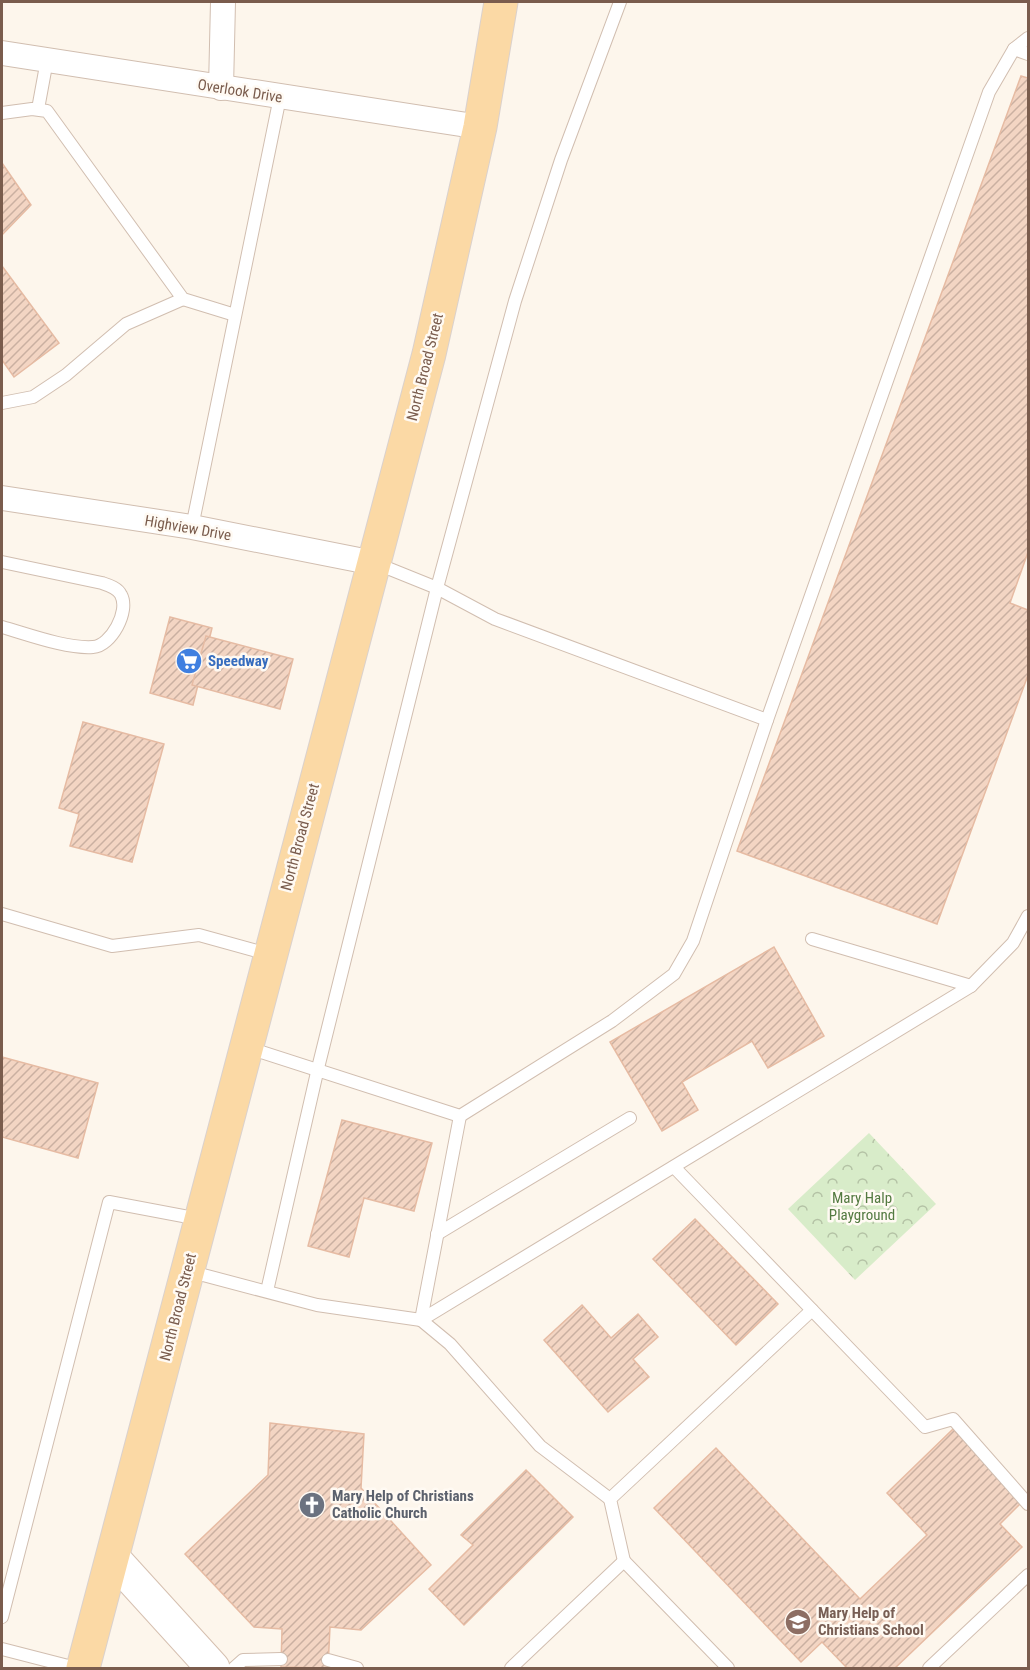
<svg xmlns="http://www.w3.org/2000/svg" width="1030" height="1670" font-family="'Roboto Condensed',sans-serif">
	<defs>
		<pattern id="park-crowns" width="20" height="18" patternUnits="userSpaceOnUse" patternTransform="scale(1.5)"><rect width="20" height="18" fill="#d8ecc9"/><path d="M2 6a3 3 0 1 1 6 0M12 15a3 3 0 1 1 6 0" fill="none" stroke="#b4c2a5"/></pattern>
		<pattern id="building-hatch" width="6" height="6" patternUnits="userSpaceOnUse" patternTransform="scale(1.5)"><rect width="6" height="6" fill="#f3d5c3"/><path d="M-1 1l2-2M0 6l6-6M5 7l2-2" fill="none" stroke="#cab0a1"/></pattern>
	</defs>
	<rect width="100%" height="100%" fill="#fdf6ec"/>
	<!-- park -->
	<path fill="url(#park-crowns)" d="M869,1133L936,1204L855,1280L788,1209Z"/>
	<!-- building -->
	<g fill="url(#building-hatch)" stroke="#e6bba3" stroke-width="1.5">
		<path d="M1021,76L1028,78V552L1010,603L1028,610V675L937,924L737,851Z"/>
		<path d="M2,163L31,205L2,235Z"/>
		<path d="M2,266L59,343L14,377L2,360Z"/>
		<path d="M170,617L212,628L193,705L150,693Z"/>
		<path d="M206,636L293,659L280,709L192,685Z"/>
		<path d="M83,722L164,744L132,862L70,846L79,814L59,808Z"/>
		<path d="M774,947L824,1036L768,1068L752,1041L682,1082L698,1110L662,1131L610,1042Z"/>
		<path d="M2,1057L98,1083L78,1158L2,1137Z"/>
		<path d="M342,1120L432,1143L414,1211L364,1198L349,1257L308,1246Z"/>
		<path d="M695,1219L778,1304L736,1345L653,1259Z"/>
		<path d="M582,1305L611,1338L638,1314L658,1337L633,1359L649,1377L608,1412L544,1340Z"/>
		<path d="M270,1423L364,1434L361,1488L431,1565L361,1630L330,1627L328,1668L281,1667L282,1629L254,1627L185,1554L268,1475Z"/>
		<path d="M953,1429L1022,1502L1000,1524L1022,1547L895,1668H847L822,1642L801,1662L654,1508L716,1448L860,1599L927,1535L887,1493Z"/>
		<path d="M526,1470L573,1517L464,1625L429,1589L473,1545L461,1535Z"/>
	</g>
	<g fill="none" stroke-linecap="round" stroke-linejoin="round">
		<defs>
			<g id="lane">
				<path d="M1014,49L1028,54"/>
				<path d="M38,109L47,60"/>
				<path d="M2,113L32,109L47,111L183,299L235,315"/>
				<path d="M2,403L33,397L66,375L126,324L183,299"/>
				<path d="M192,527L280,97"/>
				<path d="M2,562L102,583C108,585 118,588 121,595C130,611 111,646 93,647C67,649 27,634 2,627"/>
				<path d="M375,563L437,588L495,619L767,720"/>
				<path d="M2,914L112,946L199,935L268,954"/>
				<path d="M812,939L971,986"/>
				<path d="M246,1047L460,1116L612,1021L674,974L693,941L767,720L989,92L1014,49L1028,38"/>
				<path d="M460,1116L421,1320L450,1344L540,1446L610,1499"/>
				<path d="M674,1167L925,1427L953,1419L1028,1504"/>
				<path d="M437,1234L630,1118"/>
				<path d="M188,1271L317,1305L421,1320L971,986L1013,943L1028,916"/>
				<path d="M267,1291L318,1068L437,588L515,301L561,160L620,2"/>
				<path d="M624,1561L610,1499L812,1310"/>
				<path d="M2,1617L109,1202L199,1219"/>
				<path d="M2,1649L76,1668"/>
				<path d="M328,1660L357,1668"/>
				<path d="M234,1668L243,1660L281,1659"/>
				<path d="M511,1668L624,1561L728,1668"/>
				<path d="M929,1668L1028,1575"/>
			</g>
			<g id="street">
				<path d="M2,53L480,127"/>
				<path d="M221,88L223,2"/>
				<path d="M2,498L192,527L374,563"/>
			</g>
			<path id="secondary" d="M113,1558L213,1668"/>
			<path id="primary" d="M83,1668L429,354L480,127L501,2"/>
		</defs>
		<!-- lane casing -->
		<use href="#lane" stroke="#d1beb0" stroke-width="14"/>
		<!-- street casing -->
		<use href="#street" stroke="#d1beb0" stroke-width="26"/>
		<!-- secondary casing -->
		<use href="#secondary" stroke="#d6c0b0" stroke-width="35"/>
		<!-- primary casing -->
		<use href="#primary" stroke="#dad1cd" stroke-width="35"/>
		<!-- lane -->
		<use href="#lane" stroke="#fff" stroke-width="12"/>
		<!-- street -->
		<use href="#street" stroke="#fff" stroke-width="24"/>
		<!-- secondary -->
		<use href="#secondary" stroke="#fff" stroke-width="33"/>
		<!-- primary -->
		<use href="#primary" stroke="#fbd9a5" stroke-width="33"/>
	</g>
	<!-- icons -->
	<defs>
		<symbol id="supermarket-disc" viewBox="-11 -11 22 22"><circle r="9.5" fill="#3f7fe0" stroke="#fffaf3"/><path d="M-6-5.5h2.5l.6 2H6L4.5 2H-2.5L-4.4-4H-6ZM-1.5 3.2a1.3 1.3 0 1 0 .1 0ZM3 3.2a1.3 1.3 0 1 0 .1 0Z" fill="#fff"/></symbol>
		<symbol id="church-disc" viewBox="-11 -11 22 22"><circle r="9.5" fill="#6b7280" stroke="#fffaf3"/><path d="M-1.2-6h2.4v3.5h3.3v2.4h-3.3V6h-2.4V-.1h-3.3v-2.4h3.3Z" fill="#fff"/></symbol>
		<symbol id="school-disc" viewBox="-11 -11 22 22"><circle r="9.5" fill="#8d6e63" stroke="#fffaf3"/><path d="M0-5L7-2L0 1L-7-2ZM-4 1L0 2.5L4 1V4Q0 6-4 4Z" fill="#fff"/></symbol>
	</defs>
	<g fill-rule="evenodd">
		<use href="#supermarket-disc" x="174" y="646" width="30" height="30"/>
		<use href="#church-disc" x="297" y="1490" width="30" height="30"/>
		<use href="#school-disc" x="783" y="1607" width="30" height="30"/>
	</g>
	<g text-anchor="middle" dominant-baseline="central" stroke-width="5" stroke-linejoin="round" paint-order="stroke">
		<!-- street labels -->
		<g font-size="15" fill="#7a5c4d" stroke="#fffaf3">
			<text transform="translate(240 91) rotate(9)">Overlook Drive</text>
			<text transform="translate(425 367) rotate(-76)">North Broad Street</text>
			<text transform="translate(188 528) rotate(10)">Highview Drive</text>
			<text transform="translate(300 837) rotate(-75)">North Broad Street</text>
			<text transform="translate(178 1307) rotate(-76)">North Broad Street</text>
		</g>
		<!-- shop labels -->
		<g font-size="15" font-weight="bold" fill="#366cbe" stroke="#fffaf3" text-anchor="start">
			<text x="208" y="661">Speedway</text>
		</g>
		<!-- park labels -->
		<g font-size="15" fill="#537a41" stroke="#fffaf3">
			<text x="862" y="1198">Mary Halp<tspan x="862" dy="17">Playground</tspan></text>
		</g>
		<!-- worship labels -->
		<g font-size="15" font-weight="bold" fill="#5b616d" stroke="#fffaf3" text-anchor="start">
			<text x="332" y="1496">Mary Help of Christians<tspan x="332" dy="17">Catholic Church</tspan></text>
		</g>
		<!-- education labels -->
		<g font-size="15" font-weight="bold" fill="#785e54" stroke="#fffaf3" text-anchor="start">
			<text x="818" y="1613">Mary Help of<tspan x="818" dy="17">Christians School</tspan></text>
		</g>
	</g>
	<!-- border -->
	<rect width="1030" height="1670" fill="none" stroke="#7a5c4d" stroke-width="6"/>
</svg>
